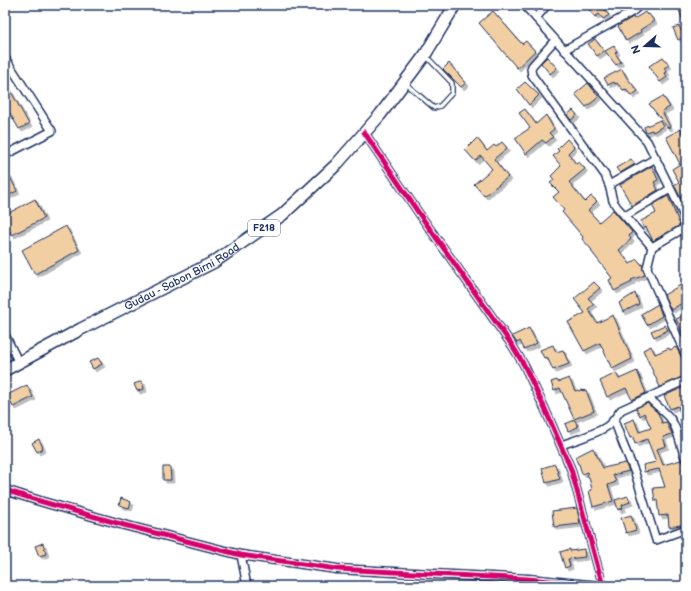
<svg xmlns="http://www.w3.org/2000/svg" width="691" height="591" font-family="'Balsamiq Sans',sans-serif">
	<defs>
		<filter id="shadow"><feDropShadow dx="3" dy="3" stdDeviation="0" flood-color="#0004"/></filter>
	</defs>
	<rect width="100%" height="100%" fill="#fff"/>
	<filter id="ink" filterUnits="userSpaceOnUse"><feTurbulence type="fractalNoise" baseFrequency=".025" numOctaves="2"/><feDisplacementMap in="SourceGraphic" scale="8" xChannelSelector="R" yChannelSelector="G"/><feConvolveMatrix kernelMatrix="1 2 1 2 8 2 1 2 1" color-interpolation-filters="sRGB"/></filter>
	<g filter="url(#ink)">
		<!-- building -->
		<g fill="#f2cfa3" stroke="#1b2f5e" filter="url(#shadow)">
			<path d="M585,5H600L609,15L603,19L599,14L595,17Z"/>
			<path d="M683,5H686L685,27L678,7Z"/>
			<path d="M493,11L522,44L526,41L535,51L517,68L479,23Z"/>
			<path d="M645,12L647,15L649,14L654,21L640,30L641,32L626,41L618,26L633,17L634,19Z"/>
			<path d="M679,26L684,37L678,40L673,28Z"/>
			<path d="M595,39L604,51L597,56L588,44Z"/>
			<path d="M614,46L617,52L615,53L621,62L616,65L605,51Z"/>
			<path d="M547,57L557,68L550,74L541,63Z"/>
			<path d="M663,57L669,65L664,68L667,72L665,73L667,77L660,82L649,66Z"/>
			<path d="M449,63L466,83L461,87L443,69Z"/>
			<path d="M622,69L627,78L638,91L631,96L626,89L623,90L617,83L615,84L614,82L608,85L604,78Z"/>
			<path d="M5,81L29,124L19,129L5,105Z"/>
			<path d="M525,82L539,95L529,105L517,89Z"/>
			<path d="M588,83L599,97L586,107L575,94Z"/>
			<path d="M663,96L670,107L662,111L670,127L668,128L649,104Z"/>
			<path d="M525,109L536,124L546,115L554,129L549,133L553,137L546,143L542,140L526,154L515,138L530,128L519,113Z"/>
			<path d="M573,110L577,115L571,120L567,115Z"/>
			<path d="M660,120L663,126L653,132L652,130L646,132L644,127Z"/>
			<path d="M681,129L683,135L686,134V162L681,165L686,173V208L674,185L679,182L672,169L680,164L666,137Z"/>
			<path d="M477,138L487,151L494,145L496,147L502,142L507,148L494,159L508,177L484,196L474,184L492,169L481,156L475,161L465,150Z"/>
			<path d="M567,139L574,147L568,153L576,164L579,162L585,169L569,182L585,202L591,196L597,201L588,210L599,222L613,210L632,232L629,236L631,239L619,250L630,264L637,259L642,265L645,275L631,280L632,282L614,291L609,280L612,278L591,251L592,250L582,239L583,237L562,212L564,210L553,197L559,192L550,183L554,180L551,176L561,166L553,156L559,151L557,149Z"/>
			<path d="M631,159L635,164L620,173L616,168Z"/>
			<path d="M652,166L658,180L654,182L658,190L632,206L620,185Z"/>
			<path d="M9,175L17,191L5,197V177Z"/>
			<path d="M668,196L680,225L653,241L646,227L644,229L641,221L656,213L652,205Z"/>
			<path d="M35,199L44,218L12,235L5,222V215Z"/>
			<path d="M66,226L79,250L35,274L22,250Z"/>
			<path d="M594,282L600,288L588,298L594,304L588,309L597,323L613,315L632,359L612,369L600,343L584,351L568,322L585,313L574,299Z"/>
			<path d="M682,284L686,293L682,296L685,301L671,310L664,295Z"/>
			<path d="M635,293L639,304L623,312L619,303Z"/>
			<path d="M658,304L662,316L647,325L641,314Z"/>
			<path d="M686,315V341L676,319Z"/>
			<path d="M665,325L668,330L654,337L651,331Z"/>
			<path d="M529,328L537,343L524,349L520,341L517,343L512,336Z"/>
			<path d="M553,345L556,352L563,350L569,364L553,370L547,357L544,358L540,350Z"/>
			<path d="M651,346L655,354L669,348L670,350L676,347L682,358L686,361V375L660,387L643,350Z"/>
			<path d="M98,358L102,364L93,369L89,362Z"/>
			<path d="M637,371L646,393L632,400L626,388L607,397L600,381L616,373L619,379Z"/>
			<path d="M569,378L575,391L578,390L579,391L582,390L583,391L586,390L594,411L574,419L560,388L554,391L551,382L557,380L558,382Z"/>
			<path d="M142,381L144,389L137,391L134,384Z"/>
			<path d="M27,385L33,397L13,407L7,395Z"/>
			<path d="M686,386V435H685L680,419L682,418L678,406L670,409L664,396Z"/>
			<path d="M647,403L658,413L662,423L666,422L672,434L663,437L666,446L657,449L663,465L681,460L686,467L682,469L686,484V489H685L686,495V524L669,527L668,515L659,516L657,500L655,501L653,488L665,487L659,469L644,472L643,465L656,462L651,449L647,439L635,444L633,437L630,438L624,423L634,419L639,432L651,428L644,413L640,416L636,408Z"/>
			<path d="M575,420L578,427L568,431L565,424Z"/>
			<path d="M39,439L43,448L37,452L32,443Z"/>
			<path d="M593,448L603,468L625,463L629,471L613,475L616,482L608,485L613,501L593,507L589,491L592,490L589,477H588L587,472L582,474L579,464H578L575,457Z"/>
			<path d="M555,464L560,479L546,483L542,468Z"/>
			<path d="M163,467H170L171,480H163Z"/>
			<path d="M628,496L630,502L622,505L623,508L618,510L615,500Z"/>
			<path d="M121,498L131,502L129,508L119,505Z"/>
			<path d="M577,508L580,524L554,527L552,511Z"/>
			<path d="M631,515L636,530L626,533L621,518Z"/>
			<path d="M43,543L46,554L39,556L35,546Z"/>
			<path d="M570,549V551L584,549L585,557L568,559L570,566L565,568L560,552Z"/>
		</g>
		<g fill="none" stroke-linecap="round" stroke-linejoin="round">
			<defs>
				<path id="service" d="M405,83L434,108L440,106L452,93V83L426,56"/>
				<g id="minor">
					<path d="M524,5L647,141L686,220"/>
					<path d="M536,18L547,5"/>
					<path d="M555,40L532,66L531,69L532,75L605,175L609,185L613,201L617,207L625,216L652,247"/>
					<path d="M564,50L632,12L640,5"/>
					<path d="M5,58L52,131L5,155"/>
					<path d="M686,84V88"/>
					<path d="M364,132L418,212L512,345L524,365L545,409L571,469L603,586"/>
					<path d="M609,185L656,158"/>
					<path d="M625,216L670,189"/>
					<path d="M686,227L652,247L647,268L686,356"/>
					<path d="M5,335L19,363"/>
					<path d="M649,398C656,405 664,411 670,418C679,430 680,446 686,460"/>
					<path d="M614,420L623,444L635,473L656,540L686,529"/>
					<path d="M561,445C576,440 593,435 606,427C613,423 616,416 621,410L686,380"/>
					<path d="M241,555L247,586"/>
				</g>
				<path id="tertiary" d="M5,490L43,502L124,525L241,555L337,569L528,579L599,586"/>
				<g id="primary">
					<path id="s1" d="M5,370L81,329L214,262L282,215L336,165L380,115L425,55L455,5"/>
				</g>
			</defs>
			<!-- service casing -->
			<use href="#service" stroke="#1b2f5e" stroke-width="6"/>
			<!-- minor casing -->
			<use href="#minor" stroke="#1b2f5e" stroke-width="10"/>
			<!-- tertiary casing -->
			<use href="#tertiary" stroke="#1b2f5e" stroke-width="11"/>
			<!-- primary casing -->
			<use href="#primary" stroke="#1b2f5e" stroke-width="14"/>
			<!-- service -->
			<use href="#service" stroke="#fff" stroke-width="3.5"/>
			<!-- minor -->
			<use href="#minor" stroke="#fff" stroke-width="7"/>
			<!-- tertiary -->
			<use href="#tertiary" stroke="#fff" stroke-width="8"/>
			<!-- primary -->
			<use href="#primary" stroke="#fff" stroke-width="11"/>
			<defs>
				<g id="cycleway">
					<path d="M364,132L418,212L512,345L524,365L545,409L571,469L603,586"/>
					<path d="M5,490L43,502L124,525L241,555L337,569L528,579L599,586"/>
				</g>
			</defs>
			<!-- cycleway casing -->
			<use href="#cycleway" stroke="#fff" stroke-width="8"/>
			<!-- cycleway -->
			<use href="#cycleway" stroke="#d6006c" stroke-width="5"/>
		</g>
	</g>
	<g text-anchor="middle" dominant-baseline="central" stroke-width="3" stroke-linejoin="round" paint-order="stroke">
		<!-- shield labels -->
		<rect fill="#fff" stroke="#5f6d8e" stroke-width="1" x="248" y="220" width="32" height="16" rx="3"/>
		<g font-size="10" font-weight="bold" fill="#1b2f5e">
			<text x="264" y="228">F218</text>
		</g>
		<!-- street labels -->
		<g font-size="11" fill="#1b2f5e" stroke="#fff">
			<text stroke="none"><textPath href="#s1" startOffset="200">Gudau - Sabon Birni Road</textPath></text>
		</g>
	</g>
	<!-- margin -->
	<rect width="691" height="591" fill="none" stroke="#fff" stroke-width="20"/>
	<rect x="10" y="10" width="671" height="571" fill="none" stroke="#1b2f5e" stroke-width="1.5" filter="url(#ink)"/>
	<!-- north arrow -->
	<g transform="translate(645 46) rotate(250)" stroke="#ffffff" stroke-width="3" paint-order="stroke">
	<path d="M0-3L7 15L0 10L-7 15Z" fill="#1b2f5e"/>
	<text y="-6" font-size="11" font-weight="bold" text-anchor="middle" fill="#1b2f5e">N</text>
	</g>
</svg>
